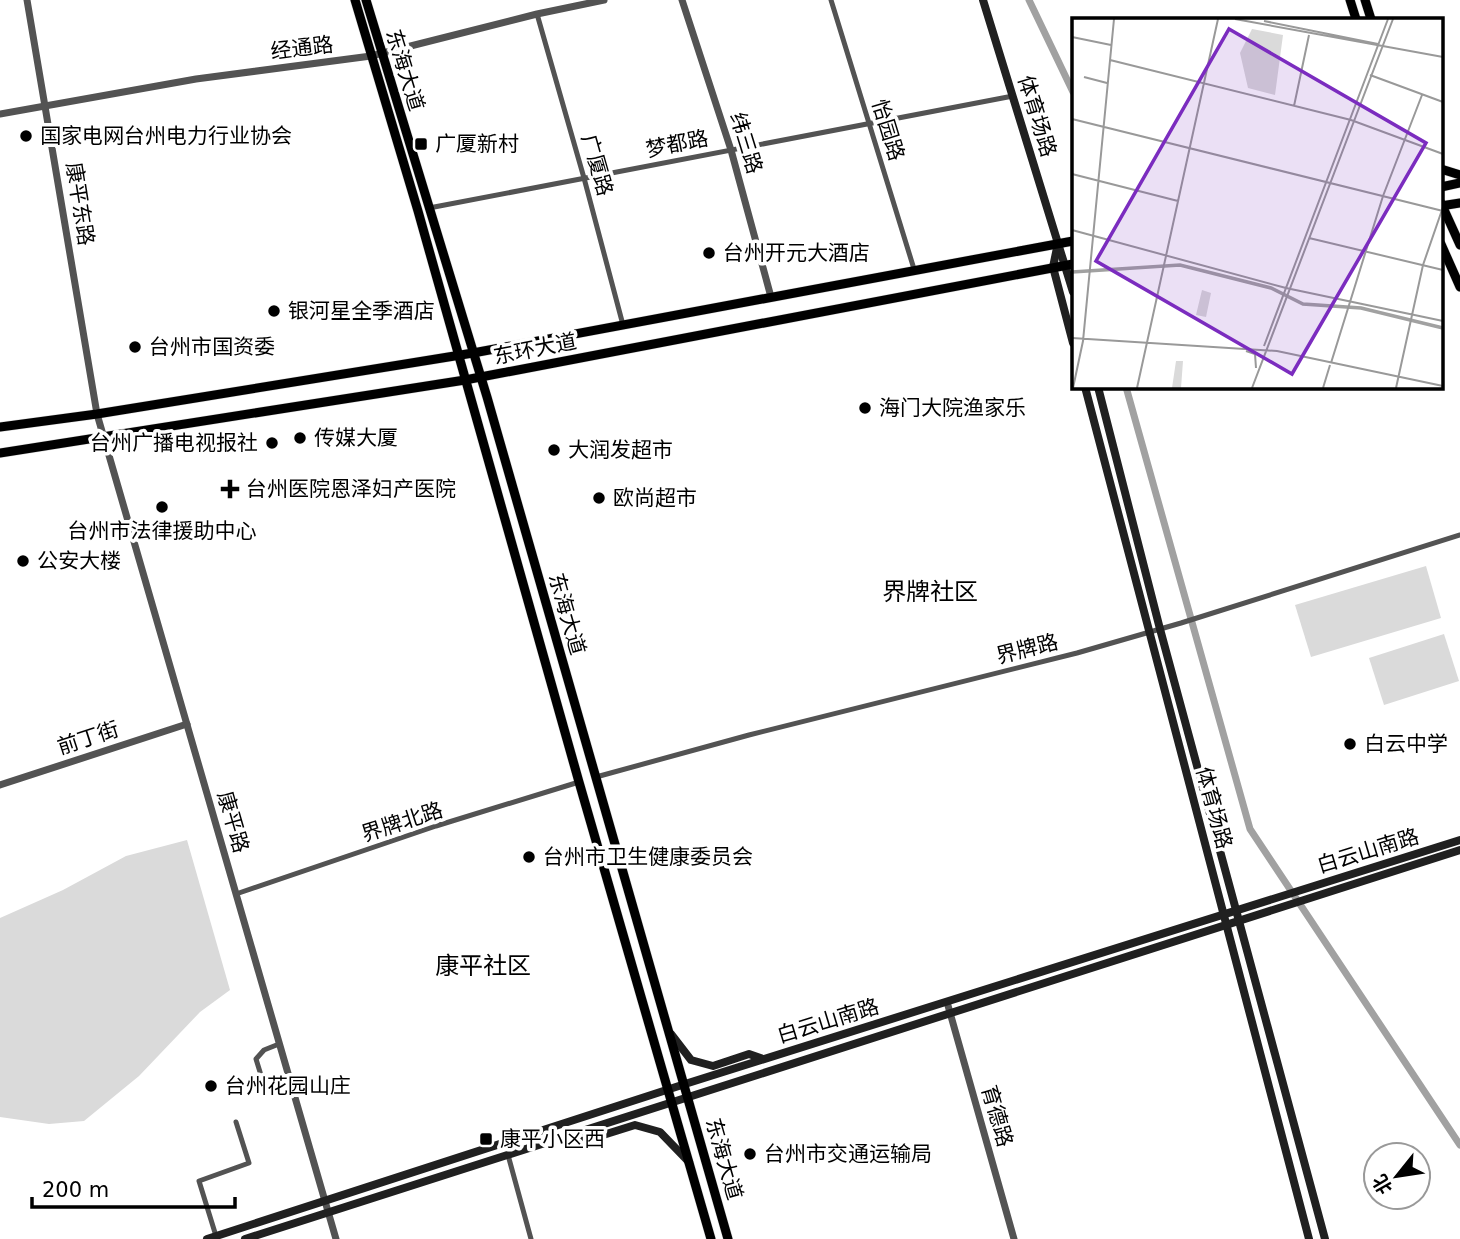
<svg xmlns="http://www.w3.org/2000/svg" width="1460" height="1239" font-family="'DejaVu Sans','Noto Sans SC',sans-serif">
	<rect width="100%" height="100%" fill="#fff"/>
	<!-- green -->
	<g fill="#dadada">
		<path d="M1426,566L1441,618L1311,657L1295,605Z"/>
		<path d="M1444,634L1459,681L1384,705L1369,658Z"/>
		<path d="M187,840L230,990L200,1012L139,1076L84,1121L49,1124L0,1117V918L63,890L126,856Z"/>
	</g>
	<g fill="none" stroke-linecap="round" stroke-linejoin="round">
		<!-- canal -->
		<g stroke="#a1a1a1" stroke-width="7">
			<path d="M1029,0L1073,92"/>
			<path d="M1126,387L1250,829L1460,1145"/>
		</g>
		<defs>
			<g id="primary">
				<path d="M355,0L418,211L579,782L711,1239"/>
				<path d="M366,0L487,397L728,1239"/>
				<path d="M1350,0L1356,19"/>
				<path d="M1365,0L1371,19"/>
				<path d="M1441,169L1460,175"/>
				<path d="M1441,187L1460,183"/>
				<path d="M1441,203L1460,245"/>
				<path d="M1441,206L1460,203"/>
				<path d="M1441,244L1460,287"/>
				<path d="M0,427L97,414L473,353L1073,241"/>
				<path d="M0,453L465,380L1073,264"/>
			</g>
		</defs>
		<!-- primary casing -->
		<use href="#primary" stroke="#dbdbdb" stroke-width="10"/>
		<!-- minor -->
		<g stroke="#535353" stroke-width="5">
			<path d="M831,0L914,269"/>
			<path d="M537,14L584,178L623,325"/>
			<path d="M429,208L1013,96"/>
			<path d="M596,777L749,735L1077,653L1181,623L1460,535"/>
			<path d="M236,894L436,826L579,782"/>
			<path d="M279,1044L264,1050L256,1059L264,1085L276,1088L291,1084"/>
			<path d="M508,1155L531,1239"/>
			<path d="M216,1236L199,1181L249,1163L236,1122"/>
		</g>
		<!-- tertiary -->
		<g stroke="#535353" stroke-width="7">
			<path d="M27,0L97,414L336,1239"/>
			<path d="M682,0L731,150L771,297"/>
			<path d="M0,114L196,79L371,56L537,14L604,0"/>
			<path d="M0,785L187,724"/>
			<path d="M947,1002L1014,1239"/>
		</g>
		<!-- secondary -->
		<g stroke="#202020" stroke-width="8">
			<path d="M983,0L1073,292"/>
			<path d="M1058,243L1053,267L1073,343"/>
			<path d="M1085,387L1309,1239"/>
			<path d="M1098,387L1160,629L1325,1239"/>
			<path d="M671,1034L691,1060L713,1066L749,1054L763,1059"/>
			<path d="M565,1139L584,1141L635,1125L660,1132L689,1162"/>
			<path d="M207,1239L685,1084L1460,840"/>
			<path d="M245,1239L1460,850"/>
		</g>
		<!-- primary -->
		<use href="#primary" stroke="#000" stroke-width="9"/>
	</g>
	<!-- markers -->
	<g fill="#000" stroke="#fff" stroke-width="2.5">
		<circle cx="26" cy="136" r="7"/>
		<rect x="414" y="137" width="14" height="14" rx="3.5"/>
		<circle cx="709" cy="253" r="7"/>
		<circle cx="274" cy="311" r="7"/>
		<circle cx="135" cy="347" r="7"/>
		<circle cx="865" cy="408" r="7"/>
		<circle cx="300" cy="438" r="7"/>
		<circle cx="272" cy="443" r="7"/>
		<circle cx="554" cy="450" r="7"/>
		<path d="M226.5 478.5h7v7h7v7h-7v7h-7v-7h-7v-7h7z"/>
		<circle cx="599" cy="498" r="7"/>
		<circle cx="162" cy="507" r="7"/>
		<circle cx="23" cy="561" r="7"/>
		<circle cx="1350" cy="744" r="7"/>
		<circle cx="529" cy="857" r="7"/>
		<circle cx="211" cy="1086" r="7"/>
		<rect x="479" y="1132" width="14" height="14" rx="3.5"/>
		<circle cx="750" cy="1154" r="7"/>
	</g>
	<g text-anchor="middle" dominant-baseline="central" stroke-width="7" stroke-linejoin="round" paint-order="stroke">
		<!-- street labels -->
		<g font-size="21" fill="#000" stroke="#fff">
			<text transform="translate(302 48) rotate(-7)">经通路</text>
			<text transform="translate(405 70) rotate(73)">东海大道</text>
			<text transform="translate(1037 116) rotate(73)">体育场路</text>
			<text transform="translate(888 130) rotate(73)">怡园路</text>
			<text transform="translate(746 143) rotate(73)">纬三路</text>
			<text transform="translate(677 144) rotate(-11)">梦都路</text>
			<text transform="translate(597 165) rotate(74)">广厦路</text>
			<text transform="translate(80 204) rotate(81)">康平东路</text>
			<text transform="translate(535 349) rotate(-11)">东环大道</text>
			<text transform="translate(567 614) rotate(74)">东海大道</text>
			<text transform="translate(1027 649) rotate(-14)">界牌路</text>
			<text transform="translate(88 738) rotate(-18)">前丁街</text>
			<text transform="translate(1214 808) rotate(75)">体育场路</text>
			<text transform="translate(233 822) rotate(74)">康平路</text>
			<text transform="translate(402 822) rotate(-18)">界牌北路</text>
			<text transform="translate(1368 851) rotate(-17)">白云山南路</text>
			<text transform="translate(828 1021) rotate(-17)">白云山南路</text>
			<text transform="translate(997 1116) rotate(74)">育德路</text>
			<text transform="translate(724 1159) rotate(74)">东海大道</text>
		</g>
		<!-- poi labels -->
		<g font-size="21" fill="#000" stroke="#fff" text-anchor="start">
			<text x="40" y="136">国家电网台州电力行业协会</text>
			<text x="435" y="144">广厦新村</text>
			<text x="723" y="253">台州开元大酒店</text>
			<text x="288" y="311">银河星全季酒店</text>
			<text x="149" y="347">台州市国资委</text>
			<text x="879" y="408">海门大院渔家乐</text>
			<text x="314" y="438">传媒大厦</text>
			<text x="258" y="443" text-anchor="end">台州广播电视报社</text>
			<text x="568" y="450">大润发超市</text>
			<text x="246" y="489">台州医院恩泽妇产医院</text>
			<text x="613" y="498">欧尚超市</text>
			<text x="162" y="531" text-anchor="middle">台州市法律援助中心</text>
			<text x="37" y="561">公安大楼</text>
			<text x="1364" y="744">白云中学</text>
			<text x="543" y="857">台州市卫生健康委员会</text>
			<text x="225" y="1086">台州花园山庄</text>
			<text x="500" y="1139">康平小区西</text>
			<text x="764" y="1154">台州市交通运输局</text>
		</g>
		<!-- quarter labels -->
		<g font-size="24" fill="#000" stroke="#fff">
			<text x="930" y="592">界牌社区</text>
			<text x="483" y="966">康平社区</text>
		</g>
	</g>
	<!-- overview -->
	<g transform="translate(1072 18)">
		<rect width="371" height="371" fill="#fff"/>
		<path d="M180,11L211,17L203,77L176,70L168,35ZM130,272L139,275L134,299L124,297ZM104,343H111L109,370H100Z" fill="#dadada"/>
		<path fill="none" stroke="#a1a1a1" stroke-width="3.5" d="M0,254L108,247L199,270L231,286L289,290L371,310"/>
		<path fill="none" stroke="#999" stroke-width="2" d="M163,1L371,39M192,3L306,26M0,19L39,27M38,42L279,102L371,136M298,57L371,84M12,59L35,65M222,88L237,17M0,101L371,193M0,156L106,183M0,212L214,270L371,303M237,220L371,252M0,320L205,333L371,368M192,328L316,1M174,333L183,336L184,350M259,345L311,178L350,77M1,370L11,323L42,1M65,370L146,1M180,370L321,1M251,370L258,347M324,370L351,247L371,189"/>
		<path fill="#7b2cbf" fill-opacity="0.15" stroke="#7b2cbf" stroke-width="3.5" d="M157,11L354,125L220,356L24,243Z"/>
		<rect width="371" height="371" fill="none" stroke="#000" stroke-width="3.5"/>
	</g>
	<!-- north arrow -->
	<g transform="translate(1397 1176) rotate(240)"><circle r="33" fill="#ffffff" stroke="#999999" stroke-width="2"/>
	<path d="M0-5L12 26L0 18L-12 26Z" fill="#000000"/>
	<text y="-10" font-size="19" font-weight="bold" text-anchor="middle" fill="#000000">北</text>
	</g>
	<!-- scale -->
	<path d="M32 1197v10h203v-10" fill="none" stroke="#000000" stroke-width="3.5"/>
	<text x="42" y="1197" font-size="21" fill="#000000" stroke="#ffffff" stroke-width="5" paint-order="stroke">200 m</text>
</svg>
